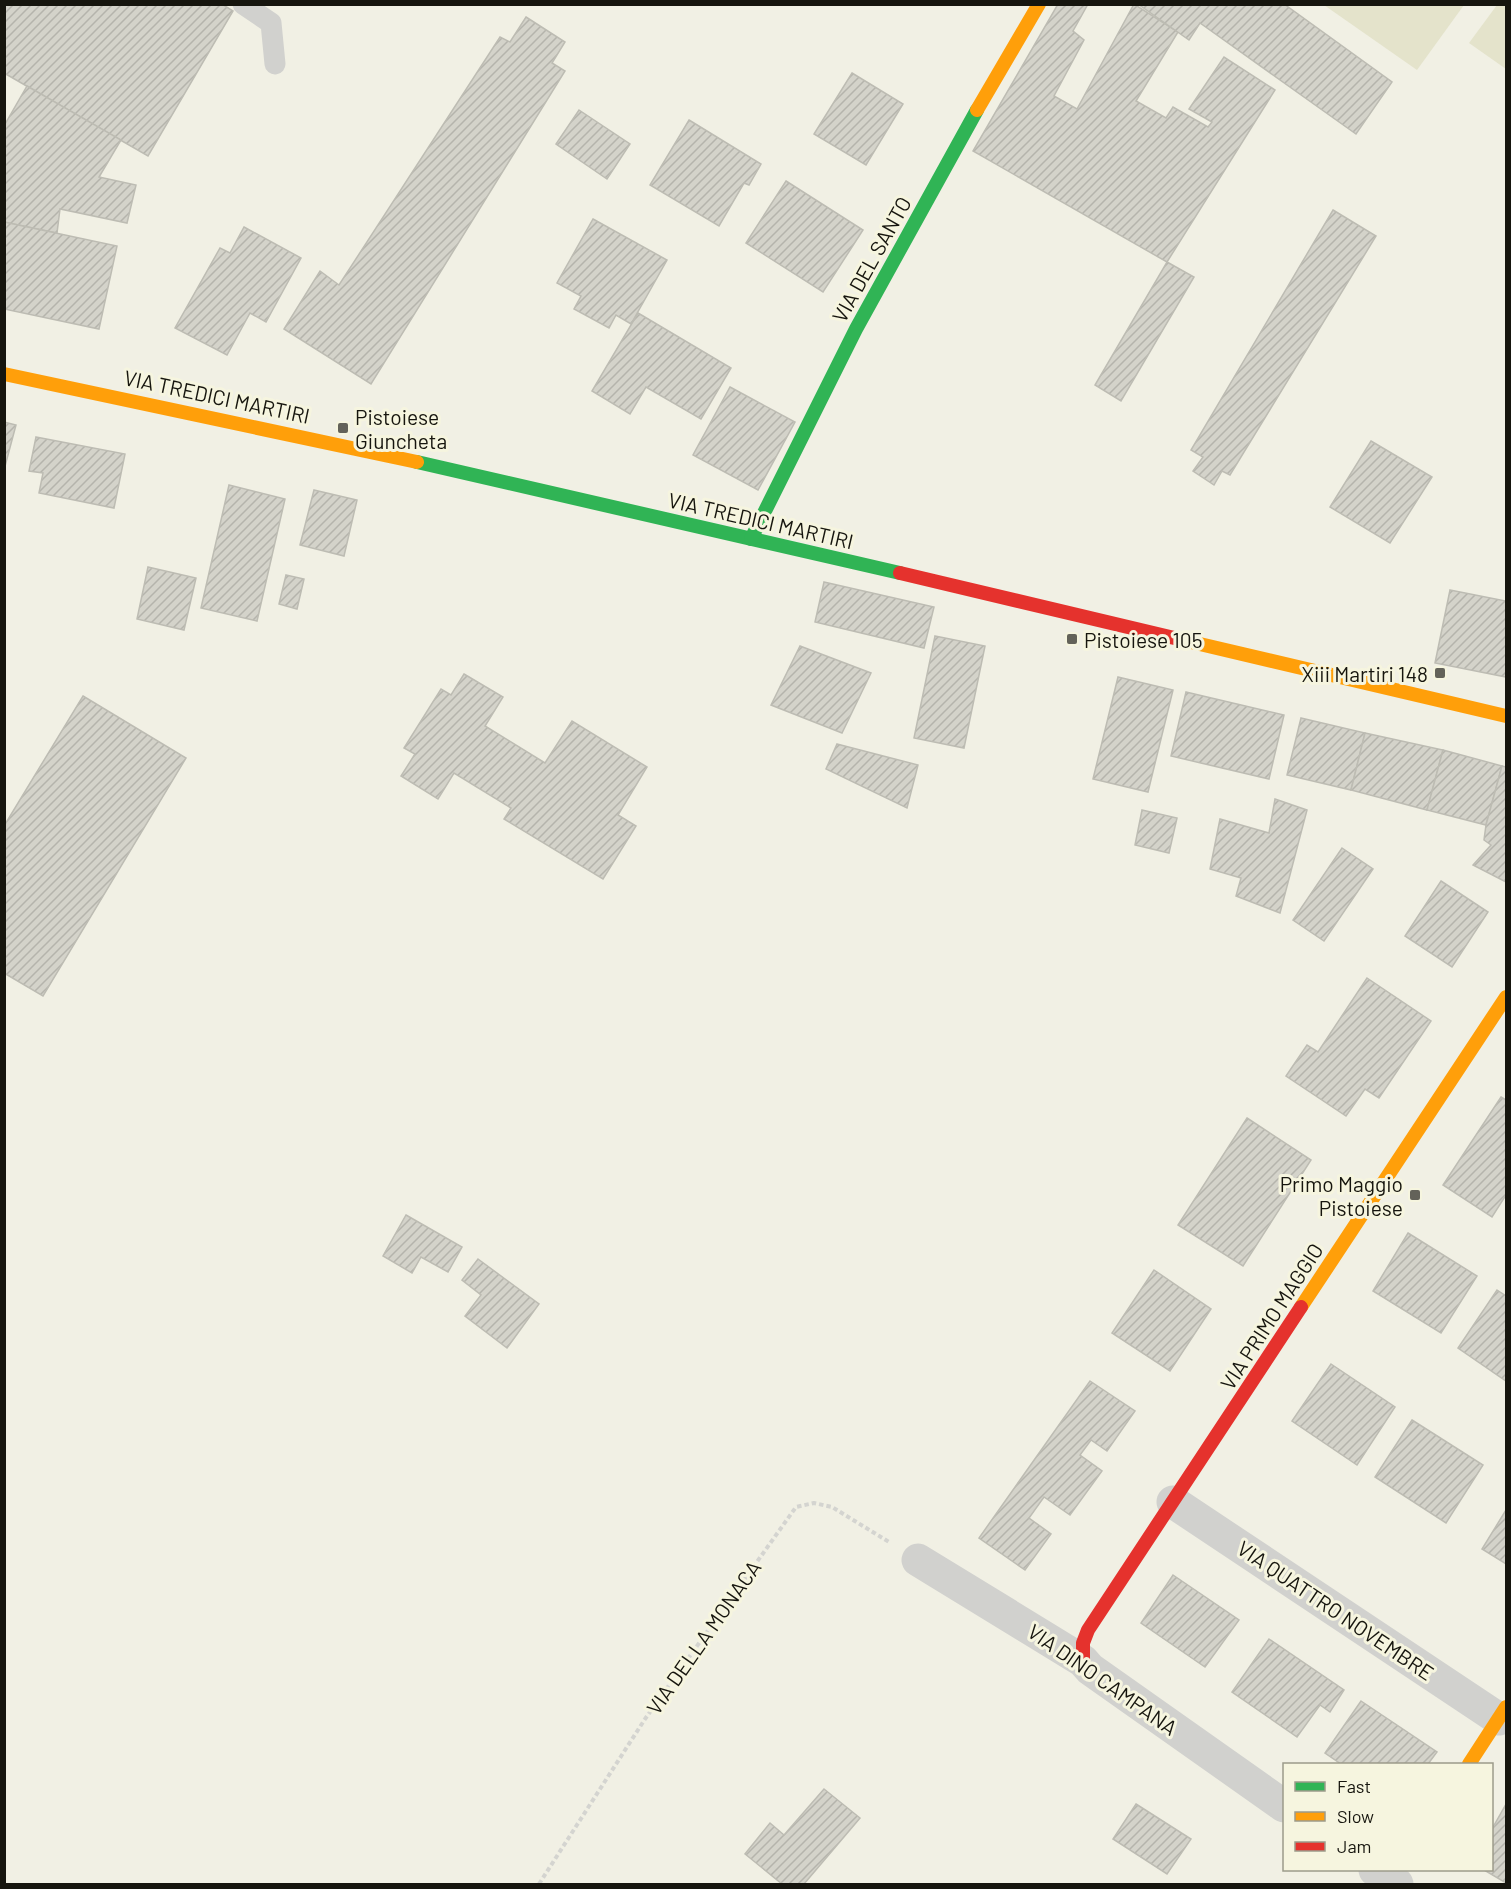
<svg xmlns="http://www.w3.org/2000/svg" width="1511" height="1889" font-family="Barlow,sans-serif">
	<defs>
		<pattern id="building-hatch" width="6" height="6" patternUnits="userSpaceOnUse" patternTransform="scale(1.5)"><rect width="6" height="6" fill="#d4d3ca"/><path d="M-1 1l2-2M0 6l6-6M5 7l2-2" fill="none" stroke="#b5b4ac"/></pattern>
	</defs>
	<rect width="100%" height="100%" fill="#f1f0e4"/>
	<!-- green -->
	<g fill="#e4e3cb">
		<path d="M1324,5L1464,4V5L1417,70Z"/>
		<path d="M1497,5H1506V69L1469,43Z"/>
	</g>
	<!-- building -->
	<g fill="url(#building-hatch)" stroke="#bdbcb3" stroke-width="1.5">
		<path d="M4,4H222L233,11L148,156L4,73Z"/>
		<path d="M1058,4H1088L1073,31L1084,40L1054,96L1077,109L1134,4L1178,32L1136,101L1166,118L1173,107L1208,127L1212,122L1189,109L1224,57L1275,90L1167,262L973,151Z"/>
		<path d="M1138,4H1284L1392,82L1356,134L1200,23L1189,40Z"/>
		<path d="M526,17L565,42L552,63L565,71L371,384L284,329L320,271L339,285L500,37L510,42Z"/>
		<path d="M852,73L903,104L866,165L814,134Z"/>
		<path d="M27,86L121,140L99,177L136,185L127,223L60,209L57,233L4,222V126Z"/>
		<path d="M579,110L630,144L607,179L556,144Z"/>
		<path d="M689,120L761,164L749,185L744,183L719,226L650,185Z"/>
		<path d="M786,181L863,230L823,292L746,243Z"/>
		<path d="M1333,210L1376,236L1230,475L1222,471L1214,485L1193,471L1203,457L1191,450Z"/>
		<path d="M593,219L667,260L631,324L616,315L609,328L574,309L581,296L557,283Z"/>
		<path d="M4,222L117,246L99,329L4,309Z"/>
		<path d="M244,227L301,258L266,322L250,313L227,355L175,328L220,248L230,253Z"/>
		<path d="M1167,262L1194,277L1121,401L1095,385Z"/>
		<path d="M638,313L731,368L701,419L646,387L630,414L592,391Z"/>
		<path d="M730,387L795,422L758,490L693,455Z"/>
		<path d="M4,422L16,425L4,470Z"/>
		<path d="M36,437L125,454L114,508L39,493L43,473L29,471Z"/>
		<path d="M1371,441L1432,477L1390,543L1330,507Z"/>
		<path d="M229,485L285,499L257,621L201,608Z"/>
		<path d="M314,490L357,500L344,556L300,545Z"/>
		<path d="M148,567L196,578L184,630L137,619Z"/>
		<path d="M286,575L304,579L297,609L279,604Z"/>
		<path d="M824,582L934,607L924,648L815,622Z"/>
		<path d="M1450,590L1506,601V677L1435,663Z"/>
		<path d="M935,636L985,646L964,748L914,738Z"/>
		<path d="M800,646L871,673L842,733L771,705Z"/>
		<path d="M464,674L503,697L485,726L545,763L572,721L647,767L618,815L636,826L603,879L504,819L511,808L454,773L438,799L401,776L415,754L404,748L441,689L451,695Z"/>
		<path d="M1118,677L1173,690L1148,792L1093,779Z"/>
		<path d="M1186,692L1284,715L1269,779L1171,756Z"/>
		<path d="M83,696L186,758L43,996L4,973V826Z"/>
		<path d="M1301,718L1365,733L1351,790L1287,775Z"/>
		<path d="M1365,733L1443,750L1427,810L1351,790Z"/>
		<path d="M837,744L918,765L907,808L826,769Z"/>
		<path d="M1443,750L1502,766L1486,825L1427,810Z"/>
		<path d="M1502,766L1506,767V882L1473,865L1491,845L1484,840L1486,825Z"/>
		<path d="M1275,799L1307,810L1280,913L1236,896L1241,878L1210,869L1220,819L1269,833Z"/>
		<path d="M1142,810L1177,818L1169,853L1135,845Z"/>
		<path d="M1342,848L1373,869L1324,941L1293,920Z"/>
		<path d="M1441,881L1488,912L1452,967L1405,936Z"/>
		<path d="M1367,978L1431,1021L1379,1098L1365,1089L1346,1116L1286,1076L1307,1045L1318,1052Z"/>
		<path d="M1501,1097L1506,1100V1195L1492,1217L1443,1185Z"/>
		<path d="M1247,1118L1311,1160L1243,1266L1178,1225Z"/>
		<path d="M406,1215L462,1247L448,1272L421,1257L412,1273L383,1256Z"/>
		<path d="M1408,1233L1477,1276L1441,1333L1373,1291Z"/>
		<path d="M478,1259L539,1304L507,1348L465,1316L481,1295L462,1280Z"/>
		<path d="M1154,1270L1211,1309L1170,1371L1112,1333Z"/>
		<path d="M1497,1290L1506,1296V1381L1458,1348Z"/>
		<path d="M1331,1364L1395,1407L1357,1465L1292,1421Z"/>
		<path d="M1090,1381L1135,1411L1107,1451L1091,1440L1080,1455L1102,1471L1070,1515L1044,1497L1029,1518L1051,1534L1025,1570L979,1538Z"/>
		<path d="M1412,1420L1483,1465L1446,1523L1375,1477Z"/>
		<path d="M1506,1510V1564L1482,1549Z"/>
		<path d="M1173,1575L1239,1620L1205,1667L1141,1623Z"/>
		<path d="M1269,1639L1344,1690L1330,1712L1320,1705L1297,1737L1232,1692Z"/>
		<path d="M1361,1701L1437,1752L1428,1764H1341L1325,1753Z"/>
		<path d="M824,1789L860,1818L804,1884H782L745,1854L770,1823L784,1835Z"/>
		<path d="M1136,1804L1191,1839L1167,1874L1113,1839Z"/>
		<path d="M1506,1804V1883L1484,1870H1492V1829Z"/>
	</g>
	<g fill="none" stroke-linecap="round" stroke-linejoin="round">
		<!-- path -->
		<path stroke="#d4d4d0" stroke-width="4" stroke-dasharray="4.5 3" stroke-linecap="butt" d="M539,1884L645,1719L796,1507L814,1503L832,1507L889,1542"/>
		<!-- lane -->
		<path stroke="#d1d1ce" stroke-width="21" d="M243,4L271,23L275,64"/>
		<!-- street -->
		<g stroke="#d1d1ce" stroke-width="33">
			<path d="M1173,1502L1499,1719"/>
			<path d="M918,1560L1083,1661L1090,1669L1284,1806"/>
			<path d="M1375,1870L1397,1884"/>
		</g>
		<!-- fast -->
		<g stroke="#30b455" stroke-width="14">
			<path d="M417,462L900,573"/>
			<path d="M751,539L856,329L977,110"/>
		</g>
		<!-- slow -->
		<g stroke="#ff9f0a" stroke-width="14">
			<path d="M977,110L1039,4"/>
			<path d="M4,374L417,462"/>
			<path d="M1187,641L1506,716"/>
			<path d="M1301,1307L1506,997"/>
			<path d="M1469,1764L1506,1707"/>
		</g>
		<!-- jam -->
		<g stroke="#e5322d" stroke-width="14">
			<path d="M900,573L1187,641"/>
			<path d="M1083,1661V1643L1088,1630L1301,1307"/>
		</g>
	</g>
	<!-- markers -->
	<g fill="#636259" stroke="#f6f5df" stroke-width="2">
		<rect x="337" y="422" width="12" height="12" rx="3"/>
		<rect x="1066" y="633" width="12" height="12" rx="3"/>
		<rect x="1434" y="667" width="12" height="12" rx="3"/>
		<rect x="1409" y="1189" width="12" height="12" rx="3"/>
	</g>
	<g text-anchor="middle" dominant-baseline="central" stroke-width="6" stroke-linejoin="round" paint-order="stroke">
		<!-- street labels -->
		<g font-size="21" fill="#16150e" stroke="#f6f5df">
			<text transform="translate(871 259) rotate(-61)">VIA DEL SANTO</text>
			<text transform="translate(217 396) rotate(12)">VIA TREDICI MARTIRI</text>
			<text transform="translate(761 520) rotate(13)">VIA TREDICI MARTIRI</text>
			<text transform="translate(1271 1316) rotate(-57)">VIA PRIMO MAGGIO</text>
			<text transform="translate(1336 1610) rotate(34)">VIA QUATTRO NOVEMBRE</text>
			<text transform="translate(703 1637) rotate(-55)">VIA DELLA MONACA</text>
			<text transform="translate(1103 1679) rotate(35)">VIA DINO CAMPANA</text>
		</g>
		<!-- poi labels -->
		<g font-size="21" fill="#16150e" stroke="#f6f5df" text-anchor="start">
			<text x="355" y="416">Pistoiese<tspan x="355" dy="24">Giuncheta</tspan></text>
			<text x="1084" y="639">Pistoiese 105</text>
			<text x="1428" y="673" text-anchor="end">Xiii Martiri 148</text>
			<text x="1403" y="1183" text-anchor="end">Primo Maggio<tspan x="1403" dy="24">Pistoiese</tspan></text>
		</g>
	</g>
	<!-- border -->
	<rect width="1511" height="1889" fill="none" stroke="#16150e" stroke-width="12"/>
	<!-- legend -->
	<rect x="1283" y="1763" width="210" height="108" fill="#f6f5df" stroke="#9c9b8b" stroke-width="1.5"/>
	<rect x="1295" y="1782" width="30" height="9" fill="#30b455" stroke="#9c9b8b" stroke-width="1.5"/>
	<text x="1337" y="1793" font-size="18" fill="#16150e">Fast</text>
	<rect x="1295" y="1812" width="30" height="9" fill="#ff9f0a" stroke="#9c9b8b" stroke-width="1.5"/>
	<text x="1337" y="1823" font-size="18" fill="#16150e">Slow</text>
	<rect x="1295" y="1842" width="30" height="9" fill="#e5322d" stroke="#9c9b8b" stroke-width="1.5"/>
	<text x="1337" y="1853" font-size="18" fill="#16150e">Jam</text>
</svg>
